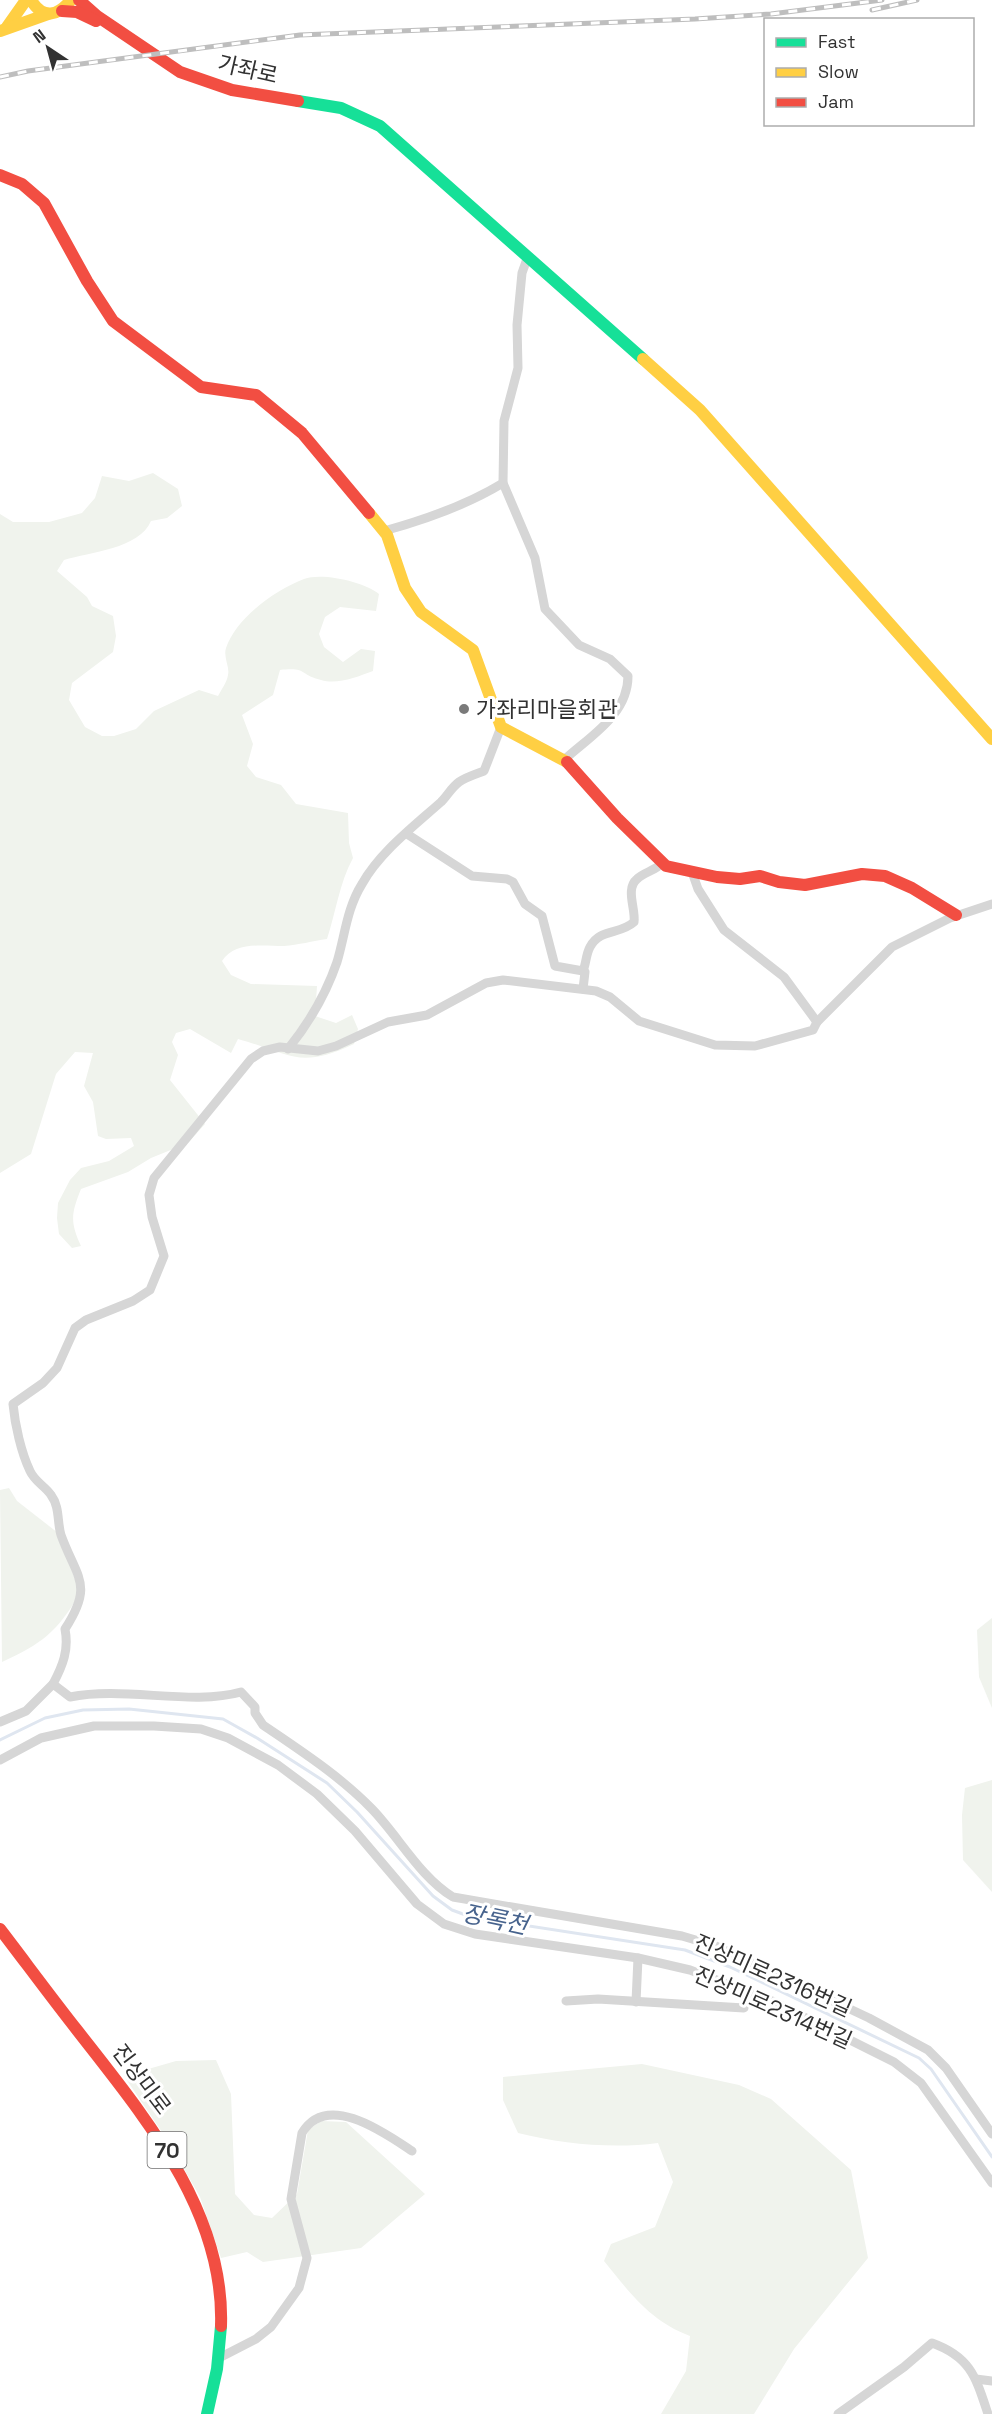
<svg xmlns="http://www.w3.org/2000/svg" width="992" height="2414" font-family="'Space Grotesk','Noto Sans KR',sans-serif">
	<rect width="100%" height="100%" fill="#fff"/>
	<!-- green -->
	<g fill="#f0f3ed">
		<path d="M153,473L178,489L182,506L167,518L151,521C139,549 90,552 64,560L57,571L87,597L92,606L113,616L116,636L113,652L72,683L69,700L85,727L102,736H114L136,729L154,711L199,690L218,696C221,690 227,682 228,675C230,667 223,657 226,648C236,618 275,590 304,579C322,572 365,582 379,594L376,611L340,607L325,617L319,634L324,647L343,662L361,649L375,651L373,671C357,677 337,685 321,680C299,675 308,667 280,670L273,695L242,715L253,744L247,766L256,777L281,785L296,804L348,813L349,843L353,858C339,884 336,912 327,939C313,941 298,945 284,946C263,946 235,941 222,961L231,975L251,984L317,986L315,1016L336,1023L352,1015L358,1029L354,1044C298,1070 292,1054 238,1039L231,1053L190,1029L176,1033L172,1042L178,1055L170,1080L205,1124L188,1143L151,1158L128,1172L81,1189C71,1214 70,1222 81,1246L72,1248L59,1234L57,1218L58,1203L70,1180L81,1168L109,1161L134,1146L131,1138L106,1139L98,1136L93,1102L84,1086L93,1053L75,1052L56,1074L31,1154L0,1173V514L13,522H49L82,513L95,498L102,476L129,481Z"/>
		<path d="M9,1488L17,1501L58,1533L80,1593C57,1632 43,1643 2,1662L0,1490Z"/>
		<path d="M992,1618V1708L979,1677L977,1630Z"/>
		<path d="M992,1780V1892L963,1860L962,1815L965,1788Z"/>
		<path d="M216,2060L231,2094L235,2194L254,2215L272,2218L297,2194L308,2130L321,2121L346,2122L425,2194L361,2248L263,2262L247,2252L221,2258L200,2197L170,2144L124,2076L176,2061Z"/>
		<path d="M642,2064L739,2085L771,2099L851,2170L868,2258L794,2349L754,2414H661L686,2371L690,2336C650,2321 630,2293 604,2261L611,2244L655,2227L673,2182L658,2143C612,2149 563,2144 518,2133L503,2100V2077Z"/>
	</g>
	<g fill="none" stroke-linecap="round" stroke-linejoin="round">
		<!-- stream -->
		<path stroke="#dfe6f0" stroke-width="3" d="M0,1740L45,1718L83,1710L129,1709L223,1719L257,1738L327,1783L357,1812L433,1896L452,1910L471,1917L685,1950L730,1967L919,2058L931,2069L992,2157"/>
		<!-- street -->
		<g stroke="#d6d6d6" stroke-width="9">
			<path d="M528,256L522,273L517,325L518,368L504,421L503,483L535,558L545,609L579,645L610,659L628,676C628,715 590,736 564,760"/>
			<path d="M384,531C424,520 467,505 503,483"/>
			<path d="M407,834L472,876L507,879L513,882L525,904L542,916L555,966L583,971"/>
			<path d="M692,872L698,889L724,930L784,977L817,1022"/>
			<path d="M583,989L585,972L583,971C586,964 586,954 590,947C600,928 620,935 634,922C636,909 625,889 637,879C644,872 655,871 662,863"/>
			<path d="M288,1049C309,1023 326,994 337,962C345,935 347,908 362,884C380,852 414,826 441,802C447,796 452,787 459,782C466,777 476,774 484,771L501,727"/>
			<path d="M53,1684C63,1665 69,1650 65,1629C94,1584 77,1579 61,1535C57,1522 60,1507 51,1495C45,1486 35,1482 30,1471C21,1452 15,1425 13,1404L43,1383L57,1368L75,1328L86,1320L133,1301L150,1290L164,1256L152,1217L149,1195L154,1178L251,1059L263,1051L280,1047L318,1051L336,1046L388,1022L427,1015L486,983L503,980L596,991L610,997L639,1021L715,1045L755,1046L813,1030L817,1022L892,947L950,918L992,904"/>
			<path d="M0,1722L26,1711L53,1684L70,1697C124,1686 192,1706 241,1692L255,1707V1713L263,1725C301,1751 340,1776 372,1809C399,1837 420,1877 453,1897L682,1936L716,1946L869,2018L928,2050L946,2068L992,2134"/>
			<path d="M0,1760L41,1738L94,1726H154L201,1729L228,1738L278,1765L317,1794L355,1831L417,1904L444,1924L475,1934L638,1958L690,1970L770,2000L894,2062L921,2083L992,2183"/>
			<path d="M566,2001L598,1999L744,2008"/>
			<path d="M636,2002L638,1958"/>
			<path d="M219,2358L256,2339L271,2327L299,2288L307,2258L291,2199L302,2133C327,2091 385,2133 412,2151"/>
			<path d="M976,2379L992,2381"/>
			<path d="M838,2414L904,2367L932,2343C971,2357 976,2378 988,2414"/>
		</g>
		<!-- fast -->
		<g stroke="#16e098" stroke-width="12">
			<path d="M298,101L341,108L380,126L643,359"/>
			<path d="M207,2414L217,2369L221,2326"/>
		</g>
		<!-- slow -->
		<g stroke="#ffcf43" stroke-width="12">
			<path d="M31,0C43,20 58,16 71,0"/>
			<path d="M7,27L26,0"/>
			<path d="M0,31L48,14"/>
			<path d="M643,359L700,410L992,739"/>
			<path d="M369,513L387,535L405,588L421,612L473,650L501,727L567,762"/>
		</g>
		<!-- jam -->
		<g stroke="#f24e42" stroke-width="12">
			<path d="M79,0L97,16L180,72L232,90L298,101"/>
			<path d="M62,11L77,12L96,21"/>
			<path d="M0,175L22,184L44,203L87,281L113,321L201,387L256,395L302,433L369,513"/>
			<path d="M567,762L617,818L666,866L717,877L740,879L760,876L779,882L805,885L862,874L885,876L912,888L956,915"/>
			<path d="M0,1929C26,1963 51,1997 77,2030C144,2116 225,2211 221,2326"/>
		</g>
		<defs>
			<g id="rail">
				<path d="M872,10L917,0"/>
				<path d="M0,77L28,71L300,35L695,19L771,14L882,0"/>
			</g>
		</defs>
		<!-- rail casing -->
		<use href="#rail" stroke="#bebebe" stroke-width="5"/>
		<!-- rail -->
		<use href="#rail" stroke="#fff" stroke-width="3" stroke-dasharray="9" stroke-linecap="butt"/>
	</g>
	<!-- markers -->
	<circle fill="#7a7a7a" stroke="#fff" stroke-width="2" cx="464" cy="709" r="6"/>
	<g text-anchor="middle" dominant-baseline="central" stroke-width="6" stroke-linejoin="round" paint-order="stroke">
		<!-- shield labels -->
		<rect fill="#fff" stroke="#707070" stroke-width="1.5" x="147.5" y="2132" width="39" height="36" rx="4.5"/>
		<g font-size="21" font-weight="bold" fill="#323232">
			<text x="167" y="2150">70</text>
		</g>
		<!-- street labels -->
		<g font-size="22" fill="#323232" stroke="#fff">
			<text transform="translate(248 69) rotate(13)">가좌로</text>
			<text transform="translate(773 1975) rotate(24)">진상미로2316번길</text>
			<text transform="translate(773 2007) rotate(24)">진상미로2314번길</text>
			<text transform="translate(142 2079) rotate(53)">진상미로</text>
		</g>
		<!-- poi labels -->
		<g font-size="22" fill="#323232" stroke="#fff" text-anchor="start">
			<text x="476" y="709">가좌리마을회관</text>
		</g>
		<!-- water labels -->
		<g font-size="24" font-style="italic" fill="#47638d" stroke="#fff">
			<text transform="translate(495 1919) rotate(12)">장록천</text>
		</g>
	</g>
	<!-- legend -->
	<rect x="764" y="18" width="210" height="108" fill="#ffffff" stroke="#adadad" stroke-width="1.5"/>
	<rect x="776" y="38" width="30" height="9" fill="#16e098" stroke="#adadad" stroke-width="1.5"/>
	<text x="818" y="48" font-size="18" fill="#323232">Fast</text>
	<rect x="776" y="68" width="30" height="9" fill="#ffcf43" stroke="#adadad" stroke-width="1.5"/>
	<text x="818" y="78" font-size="18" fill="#323232">Slow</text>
	<rect x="776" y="98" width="30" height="9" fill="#f24e42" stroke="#adadad" stroke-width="1.5"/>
	<text x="818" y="108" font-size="18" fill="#323232">Jam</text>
	<!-- north arrow -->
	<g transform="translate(48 48) rotate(324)" stroke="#ffffff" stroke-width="4.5" paint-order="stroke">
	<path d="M0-4.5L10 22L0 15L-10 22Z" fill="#323232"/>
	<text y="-9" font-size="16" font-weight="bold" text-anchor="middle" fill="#323232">N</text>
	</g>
</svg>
